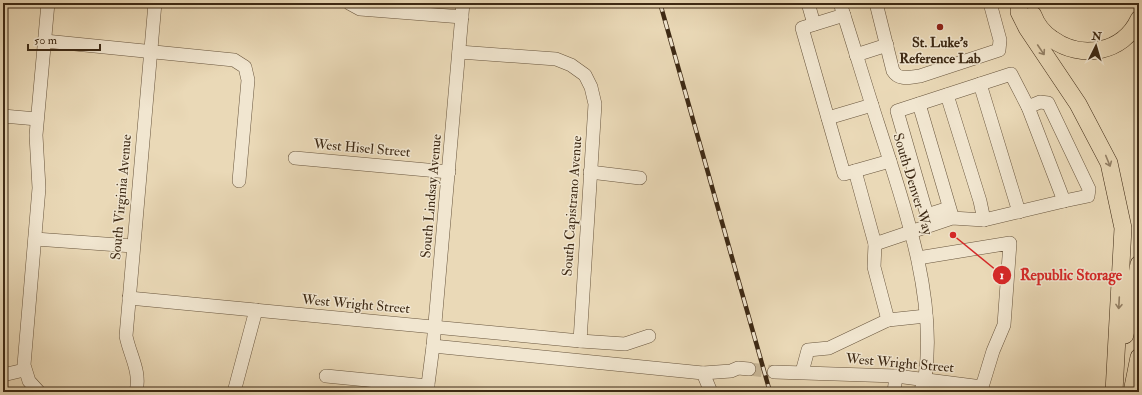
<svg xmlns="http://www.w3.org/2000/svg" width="1142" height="395" font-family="'IM FELL Double Pica',serif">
	<rect width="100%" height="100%" fill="#ead9b7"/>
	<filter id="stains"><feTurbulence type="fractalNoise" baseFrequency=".005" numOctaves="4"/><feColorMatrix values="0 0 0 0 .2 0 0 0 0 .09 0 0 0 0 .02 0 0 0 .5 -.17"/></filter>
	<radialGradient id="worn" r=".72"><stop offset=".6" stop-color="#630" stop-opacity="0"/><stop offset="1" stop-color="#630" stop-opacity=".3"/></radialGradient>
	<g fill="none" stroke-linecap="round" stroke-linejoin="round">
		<!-- minor-tunnel -->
		<path stroke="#c7b696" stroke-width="13" stroke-dasharray="13 6" stroke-linecap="butt" d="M749,369L774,372"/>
		<defs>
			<g id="minor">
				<path d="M349,3L360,9L462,17"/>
				<path d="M808,3L814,24"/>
				<path d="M840,3C853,43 865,84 878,124C903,202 937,295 925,378C925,383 922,387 920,392"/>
				<path d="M876,3L893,71C899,81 910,77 920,76L999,50L1000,40L990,3"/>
				<path d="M844,15L802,28L844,174L890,161"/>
				<path d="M45,41L234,60L245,67L248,80L239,181"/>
				<path d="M459,52L556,59L571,65L585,75L591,87L595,104L580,341"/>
				<path d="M856,55L887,45"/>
				<path d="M980,84L1019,212"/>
				<path d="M947,95L980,201L984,220"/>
				<path d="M919,104L952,216"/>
				<path d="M3,116L37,119"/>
				<path d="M828,118L872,105"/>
				<path d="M295,158L449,172"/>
				<path d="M855,171L875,244L952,218L984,220L1064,201L1088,196L1089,189L1048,103L1040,102L1028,107"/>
				<path d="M590,172L640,178"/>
				<path d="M949,208L927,215L897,111L1011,74L1028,107L1064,201"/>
				<path d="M35,239L133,246"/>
				<path d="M875,244L874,267L888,320L926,316"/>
				<path d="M129,298L580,341L625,344L649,336"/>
				<path d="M433,346L703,373L711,392"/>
				<path d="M774,372L896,376L982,387L993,351L1004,325L1010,243L918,258"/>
				<path d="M802,372L808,350L829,348L888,320"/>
				<path d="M703,373L731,371L738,368L749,369"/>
				<path d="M3,375L24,370"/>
				<path d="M326,376L428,386"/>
				<path d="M39,392L29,381L24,365L39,188L36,135L48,3"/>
				<path d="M136,392C141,371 130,356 126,336L155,3"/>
				<path d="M234,392L256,310"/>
				<path d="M427,392L433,346L463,3"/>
				<path d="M894,392L896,376"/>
			</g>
			<g id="major">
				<path d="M1019,3V12L1027,28L1078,104L1109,163L1123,228L1114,392"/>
				<path d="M1033,15C1037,26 1043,33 1052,39C1081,60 1123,53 1139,19"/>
				<path d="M1125,335L1139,264"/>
				<path d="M1132,392L1139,357"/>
			</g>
		</defs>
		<!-- minor casing -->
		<use href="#minor" stroke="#68553d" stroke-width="14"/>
		<!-- major casing -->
		<use href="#major" stroke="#3d2914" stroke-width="18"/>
		<!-- minor -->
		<use href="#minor" stroke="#f1e6d0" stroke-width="13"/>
		<!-- major -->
		<use href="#major" stroke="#ead9b7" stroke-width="17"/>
		<defs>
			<path id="rail" d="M660,3L770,392"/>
		</defs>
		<!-- rail casing -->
		<use href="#rail" stroke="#3d2914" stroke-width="4.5"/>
		<!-- rail -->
		<use href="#rail" stroke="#f1e6d0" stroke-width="3" stroke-dasharray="9" stroke-linecap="butt"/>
	</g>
	<!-- one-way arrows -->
	<defs><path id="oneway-shaft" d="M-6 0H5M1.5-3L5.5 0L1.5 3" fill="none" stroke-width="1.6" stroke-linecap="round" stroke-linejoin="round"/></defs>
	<g stroke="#948166">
		<use href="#oneway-shaft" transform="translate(1041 50) rotate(56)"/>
		<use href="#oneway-shaft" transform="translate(1108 161) rotate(68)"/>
		<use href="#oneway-shaft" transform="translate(1119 303) rotate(93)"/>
	</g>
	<!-- markers -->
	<circle fill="#8f2418" stroke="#f1e6d0" stroke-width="1.5" cx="940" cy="27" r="4"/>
	<g text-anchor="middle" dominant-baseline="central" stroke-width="3" stroke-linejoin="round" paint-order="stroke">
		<!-- poi labels -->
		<g font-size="14" font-weight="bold" fill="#3d2914" stroke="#f1e6d0">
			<text x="940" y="42">St. Luke's<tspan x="940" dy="16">Reference Lab</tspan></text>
		</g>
		<!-- street labels -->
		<g font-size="14" fill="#3d2914" stroke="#f1e6d0">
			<text transform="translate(362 148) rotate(5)">West Hisel Street</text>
			<text transform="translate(913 184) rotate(73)">South Denver Way</text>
			<text transform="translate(431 196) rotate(-85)">South Lindsay Avenue</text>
			<text transform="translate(121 197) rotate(-85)">South Virginia Avenue</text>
			<text transform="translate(572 206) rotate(-86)">South Capistrano Avenue</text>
			<text transform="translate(356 304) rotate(5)">West Wright Street</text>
			<text transform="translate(900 363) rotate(5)">West Wright Street</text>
		</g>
	</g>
	<!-- callouts -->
	<path fill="none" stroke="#d62828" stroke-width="1.5" d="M953 235L1002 275"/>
	<g fill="#d62828" stroke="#f1e6d0" stroke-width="1.5">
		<circle cx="953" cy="235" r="4"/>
		<circle cx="1002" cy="275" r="10"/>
	</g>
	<g font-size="12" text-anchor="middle" font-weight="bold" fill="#fff">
		<text x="1002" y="279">1</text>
	</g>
	<g font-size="15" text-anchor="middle" font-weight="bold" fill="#d62828" stroke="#f1e6d0" stroke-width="3" stroke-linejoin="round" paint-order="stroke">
		<text x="1071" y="280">Republic Storage</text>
	</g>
	<!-- margin -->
	<rect width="1142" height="395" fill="none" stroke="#ead9b7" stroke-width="16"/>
	<rect x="4" y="4" width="1134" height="387" fill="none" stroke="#3d2914" stroke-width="2"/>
	<rect x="8" y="8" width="1126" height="379" fill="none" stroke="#3d2914"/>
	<!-- north arrow -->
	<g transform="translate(1096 46) rotate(5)" stroke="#f1e6d0" stroke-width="3" paint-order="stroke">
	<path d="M0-3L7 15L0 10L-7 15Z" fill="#3d2914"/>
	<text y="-6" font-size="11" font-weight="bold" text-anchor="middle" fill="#3d2914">N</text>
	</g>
	<!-- scale -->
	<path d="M28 44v6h72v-6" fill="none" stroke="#3d2914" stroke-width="2"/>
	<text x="34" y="44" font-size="12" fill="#3d2914" stroke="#f1e6d0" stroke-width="3" paint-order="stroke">50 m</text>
	<rect width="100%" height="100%" filter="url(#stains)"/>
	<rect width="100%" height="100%" fill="url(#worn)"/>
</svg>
